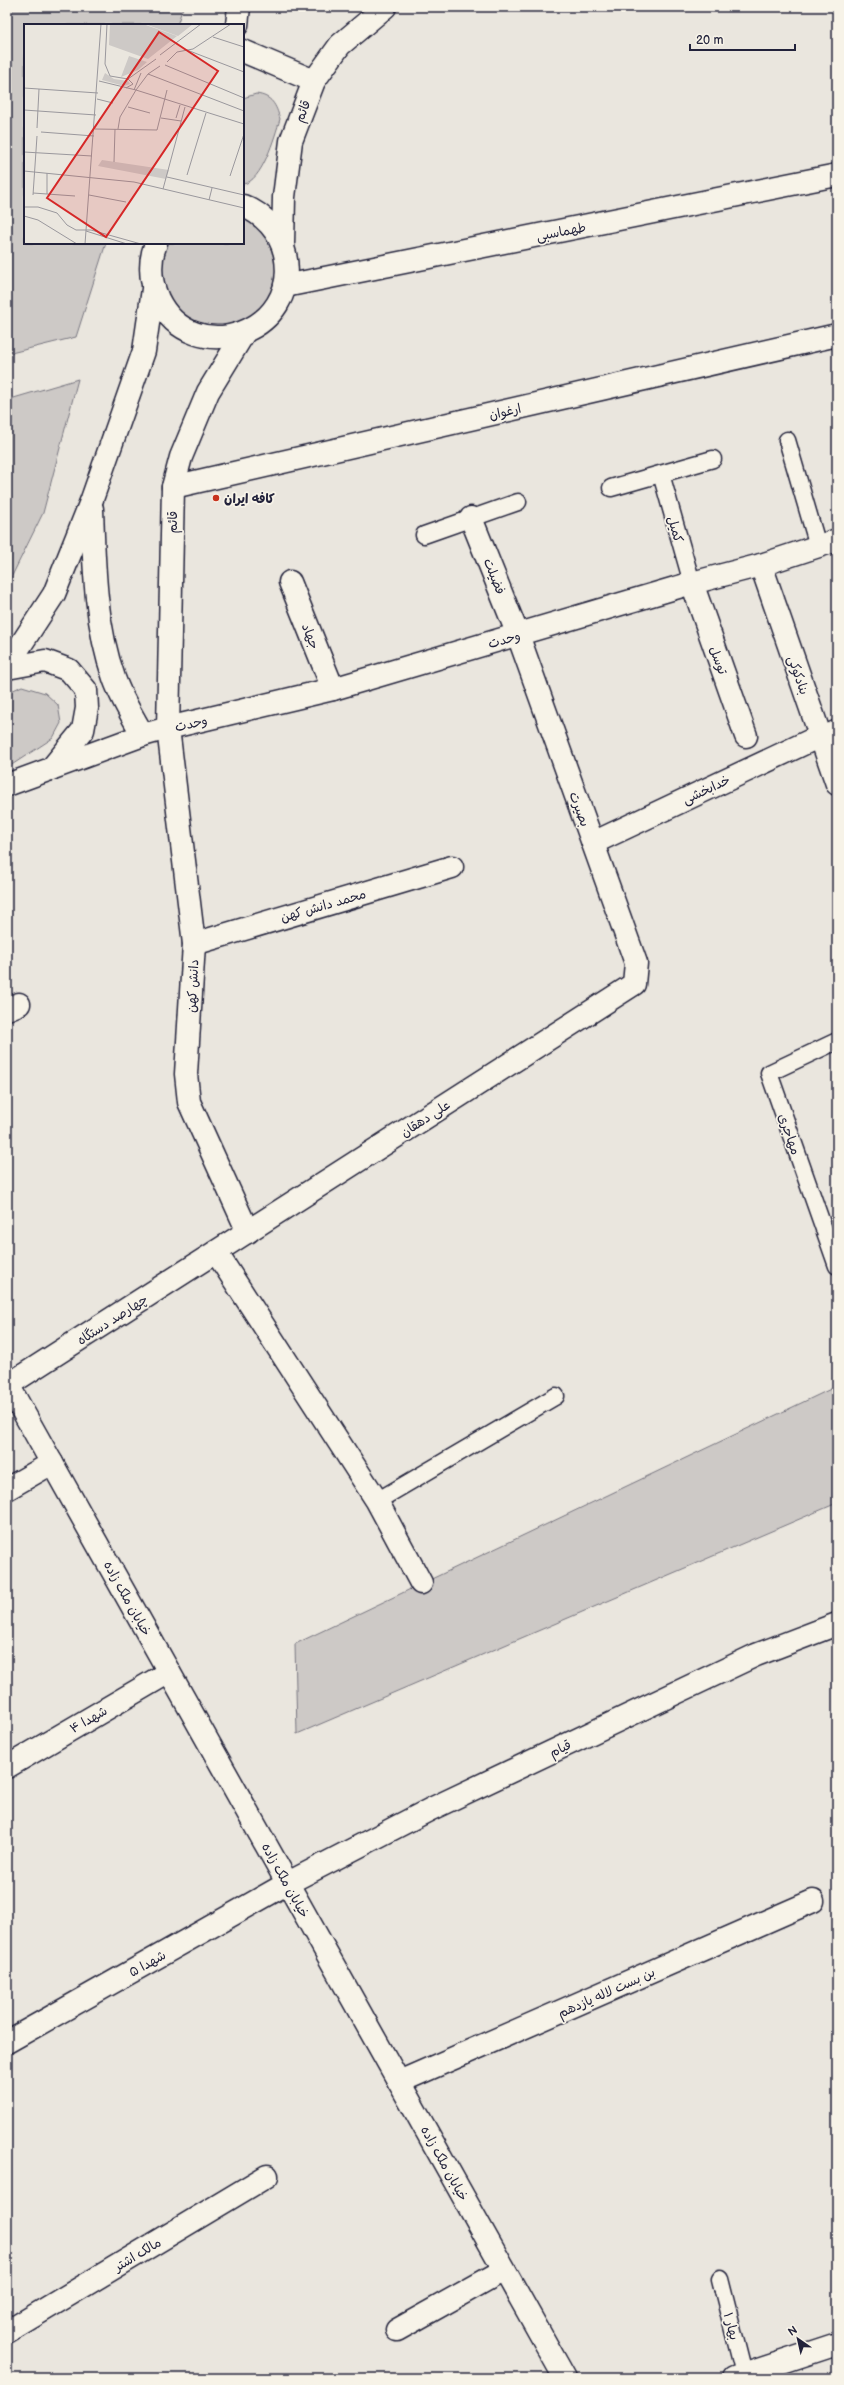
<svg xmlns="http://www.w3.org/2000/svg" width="844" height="2385" font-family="'Balsamiq Sans','Playpen Sans Arabic',sans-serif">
<rect width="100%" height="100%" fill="#eae6de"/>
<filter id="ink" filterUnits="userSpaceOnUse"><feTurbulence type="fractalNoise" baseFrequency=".025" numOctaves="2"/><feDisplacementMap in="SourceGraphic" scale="8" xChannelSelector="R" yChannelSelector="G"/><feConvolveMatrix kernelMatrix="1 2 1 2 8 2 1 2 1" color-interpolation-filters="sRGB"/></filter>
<g filter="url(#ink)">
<g fill="#cdc9c6" stroke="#787680">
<path d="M7 7H183L177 25H25V243H106L76 337 7 354Z"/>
<path d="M256 94C272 96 276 105 280 119 275 136 262 182 243 184V98Z"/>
<path d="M243 211 273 235 282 275 264 313 228 330 189 323 162 293 159 253 163 243H243Z"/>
<path d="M78 379 43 513 7 586V400Z"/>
<path d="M22 686 45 693 58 705 61 723 53 738 7 768V693Z"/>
<path d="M837 1386V1503L297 1734 295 1644Z"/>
</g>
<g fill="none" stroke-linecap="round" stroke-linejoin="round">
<defs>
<g id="lane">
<path d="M787 440 818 546"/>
<path d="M661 474 692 583"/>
<path d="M611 488 713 459"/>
<path d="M424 535 518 502"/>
<path d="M820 736 837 728"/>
<path d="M837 1266 769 1073 837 1041"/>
<path d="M377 1501 556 1396"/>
<path d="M720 2279 744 2374"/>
</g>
<g id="street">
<path d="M285 286 837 175"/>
<path d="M173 487 837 335"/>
<path d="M761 565 837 784"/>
<path d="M290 582 333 689"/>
<path d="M692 583 746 736"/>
<path d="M593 843 820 736"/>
<path d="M194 944 452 867"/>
<path d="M7 1009 19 1004"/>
<path d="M248 1232 189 1102 186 1074 194 944 168 728 333 689 692 583 761 565 837 540"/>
<path d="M216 1252 377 1501 421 1583"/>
<path d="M8 1385 634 984 636 963 518 635 471 518"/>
<path d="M7 1489 52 1463"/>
<path d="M7 1767 169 1672"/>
<path d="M7 2042 288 1883 431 1809 756 1655 837 1624"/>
<path d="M399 2082 813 1901"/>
<path d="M397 2330 504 2270"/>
<path d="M7 2332 267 2176"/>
</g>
<g id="secondary">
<path d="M237 25 239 7"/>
<path d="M243 51 314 81"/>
<path d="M156 243C149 261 150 281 158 299 193 371 302 332 285 254 280 232 264 214 243 206"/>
<path d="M283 244 284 197 291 141 314 81 340 45 385 7"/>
<path d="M92 509C94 565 95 624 114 678 121 698 132 716 143 735"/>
<path d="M7 666 54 594 92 499 144 351 153 289"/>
<path d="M7 668 45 661 69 670 86 690 87 708 83 730 51 769"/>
<path d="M7 785 143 735 168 728 173 487 181 457 208 392 244 333"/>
<path d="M7 1383 565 2378"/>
<path d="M734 2378 837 2344"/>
</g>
</defs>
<use href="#lane" stroke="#22223b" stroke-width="19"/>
<use href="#street" stroke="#22223b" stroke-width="25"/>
<use href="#secondary" stroke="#22223b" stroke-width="25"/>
<use href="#lane" stroke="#f7f3e8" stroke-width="16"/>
<use href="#street" stroke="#f7f3e8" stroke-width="22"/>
<use href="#secondary" stroke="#f7f3e8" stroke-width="22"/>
</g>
</g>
<circle fill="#c8321e" stroke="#f7f3e8" stroke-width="1.5" cx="216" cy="498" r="4"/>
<g text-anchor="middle" stroke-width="3.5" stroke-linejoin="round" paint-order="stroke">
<g font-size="13" fill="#22223b" stroke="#f7f3e8">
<text transform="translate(302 111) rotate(-69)" y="5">قائم</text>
<text transform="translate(561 231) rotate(-11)" y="5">طهماسبی</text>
<text transform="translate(505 411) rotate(-13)" y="5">ارغوان</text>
<text transform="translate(172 522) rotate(-89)" y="5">قائم</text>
<text transform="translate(676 529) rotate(74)" y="5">کمیل</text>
<text transform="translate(495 576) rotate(68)" y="5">فضیلت</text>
<text transform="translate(311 636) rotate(68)" y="5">جهاد</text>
<text transform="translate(504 639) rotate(-16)" y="5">وحدت</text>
<text transform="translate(719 660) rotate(70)" y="5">توسل</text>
<text transform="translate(799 675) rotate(71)" y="5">بنادکوکی</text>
<text transform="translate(191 723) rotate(-13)" y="5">وحدت</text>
<text transform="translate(706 789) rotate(-25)" y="5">خدابخشی</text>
<text transform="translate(580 809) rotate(70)" y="5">بصیرت</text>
<text transform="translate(323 905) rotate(-16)" y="5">محمد دانش کهن</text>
<text transform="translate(192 986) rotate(-87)" y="5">دانش کهن</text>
<text transform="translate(425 1118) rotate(-33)" y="5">علی دهقان</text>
<text transform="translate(790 1134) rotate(71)" y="5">مهاجری</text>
<text transform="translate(112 1319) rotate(-33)" y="5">چهارصد دستگاه</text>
<text transform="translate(128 1598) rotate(61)" y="5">خیابان ملک زاده</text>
<text transform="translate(88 1719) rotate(-30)" y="5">شهدا ۴</text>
<text transform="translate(560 1748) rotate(-25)" y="5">قیام</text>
<text transform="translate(286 1880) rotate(61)" y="5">خیابان ملک زاده</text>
<text transform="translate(147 1963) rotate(-29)" y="5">شهدا ۵</text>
<text transform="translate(606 1992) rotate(-24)" y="5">بن بست لاله یازدهم</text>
<text transform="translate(445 2163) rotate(61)" y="5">خیابان ملک زاده</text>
<text transform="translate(137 2254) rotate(-31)" y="5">مالک اشتر</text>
<text transform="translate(732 2326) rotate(75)" y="5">بهار ۱</text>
</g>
<g font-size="13" font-weight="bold" fill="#22223b" stroke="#f7f3e8" text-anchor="start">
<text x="224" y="503">کافه ایران</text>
</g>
</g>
<g transform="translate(24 24)">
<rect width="220" height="220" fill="#eae6de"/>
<path d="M86 0H119L153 12 124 35 85 21ZM121 0H169L154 12ZM105 32 123 38 114 46 97 53ZM81 49 90 55 104 57 106 60 100 62 78 56ZM78 136 145 146 142 155 74 142Z" fill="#cdc9c6"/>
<path fill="none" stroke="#9a989d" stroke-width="1" d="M83 0 81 40 86 52 104 55 132 35M189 13 220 23M163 26 220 48M136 31 177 0M143 38 153 28 169 25 207 0M141 41 220 74M124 50 220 87M75 57 112 66 124 50 136 42M0 64 74 69M102 64 109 60 104 55M110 66 117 49M73 75 89 79M104 83 126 89M0 86 72 91M137 94 157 97M152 94 156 81M13 104 15 65M71 105 133 106 143 66M94 105 96 93 112 66 220 100M17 108 70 112M0 128 68 132M90 138 91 105M0 147 110 158 220 184M163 151 182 89M206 152 220 110M143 153 220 171M139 165 161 83M9 169 51 172M23 170V149M9 171 13 112M65 171 102 178M185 176 188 164M0 183H14L33 189 43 201 52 206H67L117 220M0 192 14 196 53 220M62 207 103 220M61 220 77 0"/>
<path fill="#d62828" fill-opacity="0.15" stroke="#d62828" stroke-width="2" d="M135 8 194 47 82 213 23 174Z"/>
<rect width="220" height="220" fill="none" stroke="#22223b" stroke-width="2"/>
</g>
<rect width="844" height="2385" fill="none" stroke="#f7f3e8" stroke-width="24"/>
<rect x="12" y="12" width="820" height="2361" fill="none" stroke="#22223b" stroke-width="1.5" filter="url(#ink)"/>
<g transform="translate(798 2339) rotate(326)" stroke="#f7f3e8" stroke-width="3" paint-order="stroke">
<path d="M0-3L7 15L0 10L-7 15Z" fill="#22223b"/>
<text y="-6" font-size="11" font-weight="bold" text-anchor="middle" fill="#22223b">N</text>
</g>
<path d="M690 44v6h105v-6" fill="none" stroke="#22223b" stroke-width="2"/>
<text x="696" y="44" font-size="12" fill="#22223b" stroke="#f7f3e8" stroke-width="3" paint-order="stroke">20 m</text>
</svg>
